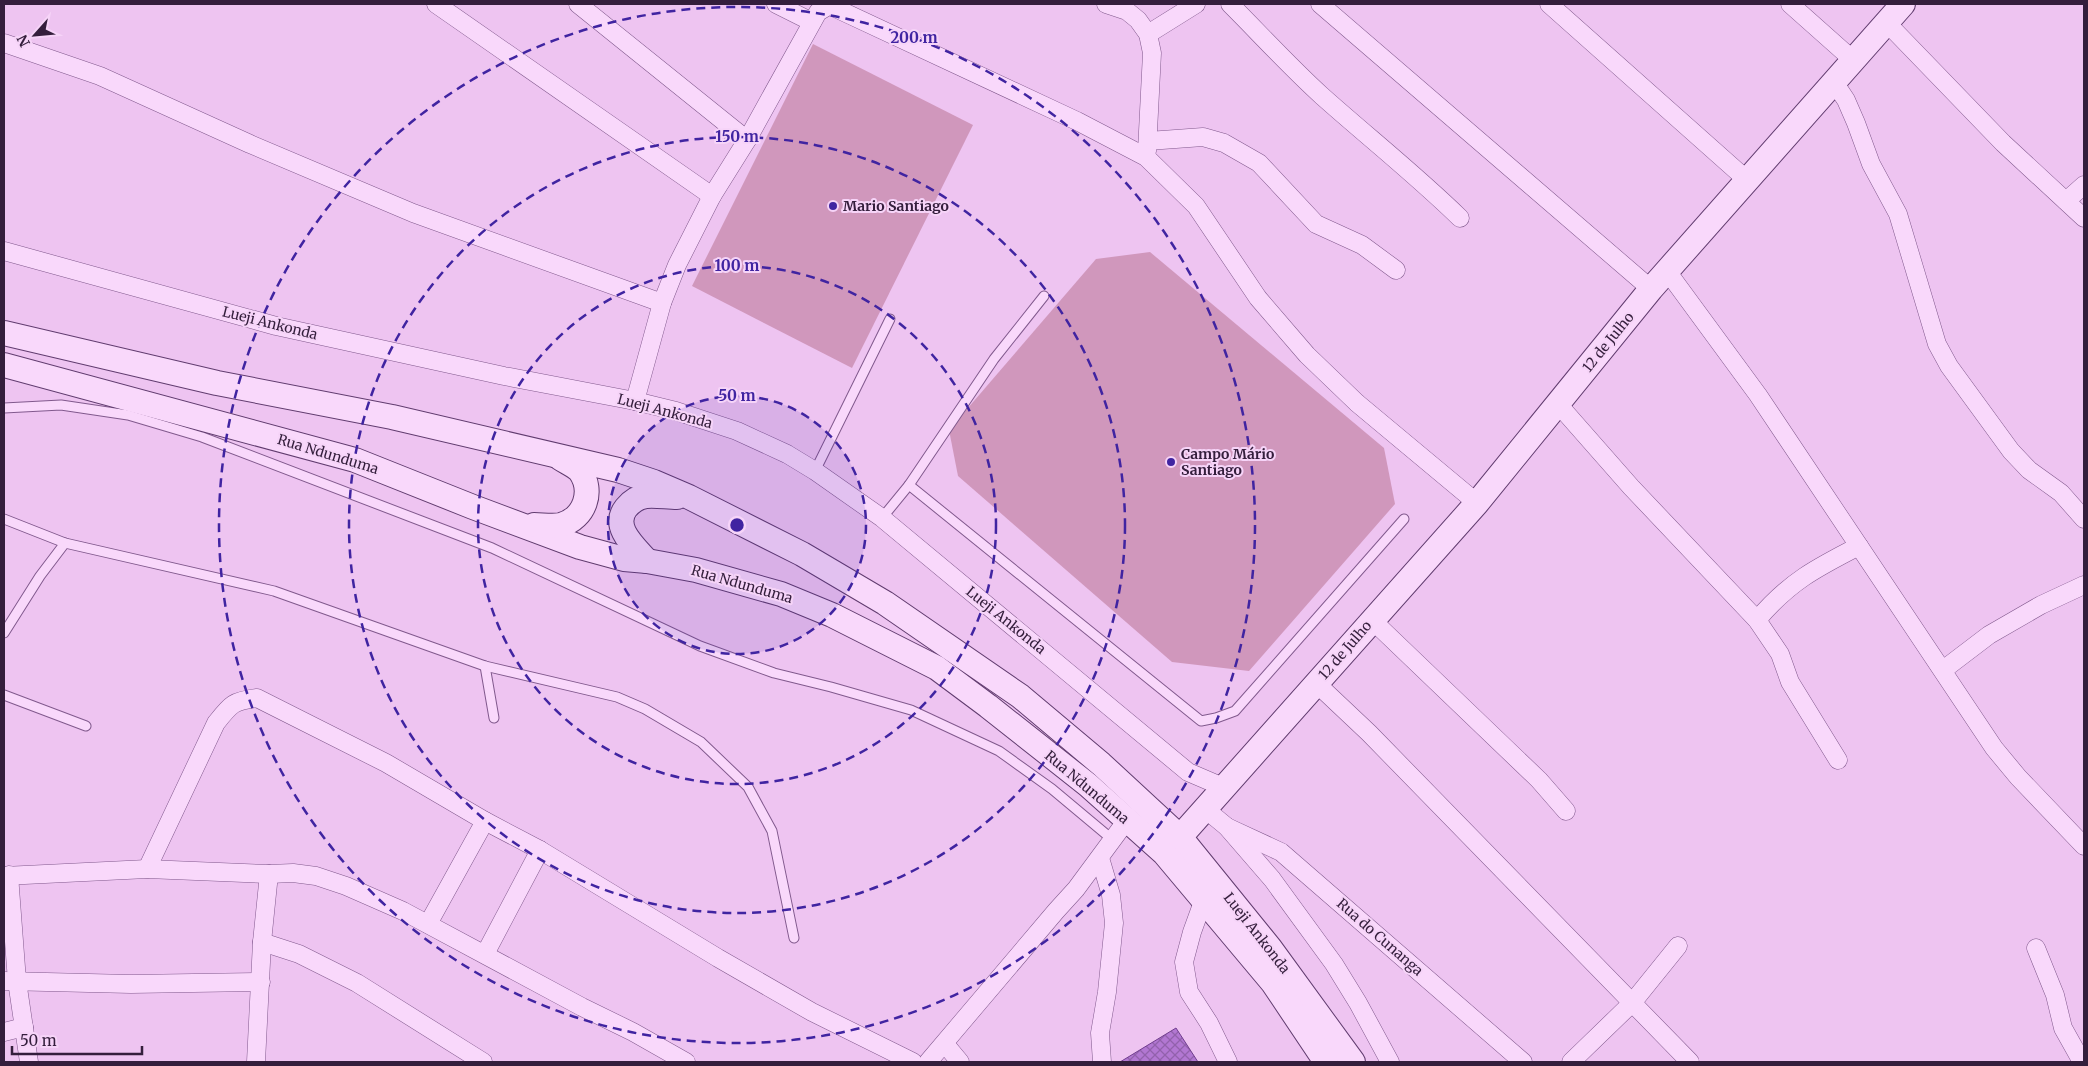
<svg xmlns="http://www.w3.org/2000/svg" width="2088" height="1066" font-family="Merriweather,serif">
<defs>
<pattern id="building-cross-hatch" width="8" height="8" patternUnits="userSpaceOnUse" patternTransform="scale(1.25)"><rect width="8" height="8" fill="#b277d2"/><path d="M0 0l8 8M0 8l8-8" fill="none" stroke="#9261ac"/></pattern>
</defs>
<rect width="100%" height="100%" fill="#eec4f1"/>
<g fill="#d097bc">
<path d="M813 44 973 125 852 368 692 286Z"/>
<path d="M1150 252 1384 448 1395 504 1249 671 1172 662 958 476 949 430 1096 259Z"/>
</g>
<path fill="url(#building-cross-hatch)" stroke="#703d8e" d="M1176 1028 1198 1062H1120Z"/>
<g fill="none" stroke-linecap="round" stroke-linejoin="round">
<defs>
<g id="lane">
<path d="M4 408 61 405 128 415 202 437 492 548 700 646 774 673 831 687 911 710 999 751 1052 789 1113 840"/>
<path d="M815 471 890 319"/>
<path d="M909 485 1201 721 1216 718 1235 711 1404 519"/>
<path d="M882 518 909 485 994 359 1044 296"/>
<path d="M4 519 65 543 274 591 485 666 617 697 645 709 701 742 748 787 772 831 794 938"/>
<path d="M4 633 40 576 65 543"/>
<path d="M485 666 494 718"/>
<path d="M4 695 86 726"/>
</g>
<g id="street">
<path d="M436 4 712 196"/>
<path d="M578 4 747 140"/>
<path d="M776 4 812 22"/>
<path d="M1106 4 1127 11 1138 20 1148 34 1152 53 1147 151"/>
<path d="M1230 4C1261 35 1290 67 1322 96 1368 137 1416 175 1460 218"/>
<path d="M1320 4 1651 289"/>
<path d="M1549 4 1747 180"/>
<path d="M1790 4 1853 60"/>
<path d="M1887 23 2003 143 2084 218"/>
<path d="M1148 34 1196 4"/>
<path d="M4 43 100 76 250 144 413 213 662 303"/>
<path d="M1834 82 1846 100 1856 123 1871 164 1898 214 1937 344 1949 366 2011 451 2029 470 2061 493 2084 519"/>
<path d="M1148 141 1203 137 1224 143 1259 163 1316 224 1362 245 1396 270"/>
<path d="M2066 201 2084 185"/>
<path d="M4 251 276 326 504 376 635 401 676 411 737 431 787 454 815 471 882 518 1188 772 1223 787"/>
<path d="M1667 271 1758 395 1994 748 2018 777 2084 846"/>
<path d="M635 401 662 303 677 265 712 196 747 140 818 12 828 6 833 7 1077 121 1146 157 1196 206 1258 298 1307 355 1357 403 1477 503"/>
<path d="M1558 404 1631 487 1757 620 1780 654 1790 682 1838 760"/>
<path d="M1372 620 1539 780 1566 811"/>
<path d="M1757 620C1789 582 1816 568 1859 546"/>
<path d="M1943 670 1989 635 2041 605 2084 585"/>
<path d="M1316 683 1369 733 1690 1062"/>
<path d="M1204 808 1227 827 1272 879 1334 964 1358 1003 1390 1062"/>
<path d="M1227 827 1281 852 1523 1062"/>
<path d="M1100 858 1111 895 1114 923 1107 992 1100 1033 1102 1062"/>
<path d="M147 869 216 723C231 704 233 701 257 698L386 763 485 821 540 850 718 958 812 1012 913 1062"/>
<path d="M9 875 17 981 29 1062"/>
<path d="M4 876 147 869 269 874 293 873 316 876 346 886 403 911 582 1007 633 1032 686 1062"/>
<path d="M1204 899 1192 932 1184 962 1189 992 1209 1023 1228 1062"/>
<path d="M428 924 485 821"/>
<path d="M262 942 299 954 357 983 483 1062"/>
<path d="M2036 948 2055 995 2063 1028 2082 1062"/>
<path d="M485 954 540 850"/>
<path d="M4 981 131 984 261 982"/>
<path d="M4 1032 24 1027"/>
<path d="M945 1044 960 1062"/>
<path d="M256 1062 262 942 269 874"/>
<path d="M928 1062 1056 911 1076 889 1127 820"/>
<path d="M1571 1062 1632 1003 1678 946"/>
</g>
<g id="secondary">
<path d="M4 333 217 383 392 417 618 470 654 482 689 497 802 554 885 603 1020 696 1101 764 1180 837 1270 948 1353 1062"/>
<path d="M4 365 355 460 473 507 580 547 624 559 647 561 696 570 781 594 832 615 937 668 988 706 1088 785 1164 853 1273 983 1326 1062"/>
<path d="M534 525C542 525 553 527 561 525 585 518 594 491 580 471 575 466 566 462 560 458"/>
<path d="M647 561C635 547 611 527 626 508 631 502 637 497 646 496 656 495 667 497 677 497"/>
<path d="M1180 837 1477 503 1651 289 1903 4"/>
</g>
</defs>
<use href="#lane" stroke="#81598d" stroke-width="11"/>
<use href="#street" stroke="#81598d" stroke-width="19"/>
<use href="#secondary" stroke="#613c6f" stroke-width="26"/>
<use href="#lane" stroke="#f9d8fb" stroke-width="9"/>
<use href="#street" stroke="#f9d8fb" stroke-width="18"/>
<use href="#secondary" stroke="#f9d8fb" stroke-width="24"/>
</g>
<circle cx="737" cy="525" r="129" fill="#4024a1" fill-opacity=".12"/>
<g fill="none" stroke="#4024a1" stroke-width="2.5" stroke-dasharray="9 6">
<circle cx="737" cy="525" r="129"/>
<circle cx="737" cy="525" r="259"/>
<circle cx="737" cy="525" r="388"/>
<circle cx="737" cy="525" r="518"/>
</g>
<g fill="#4024a1" stroke="#f6d4f8" stroke-width="2">
<circle cx="833" cy="206" r="5"/>
<circle cx="1171" cy="462" r="5"/>
</g>
<g text-anchor="middle" stroke-width="4" stroke-linejoin="round" paint-order="stroke">
<g font-size="14" font-weight="bold" fill="#341e3c" stroke="#f6d4f8" text-anchor="start">
<text x="843" y="211">Mario Santiago</text>
<text x="1181" y="459">Campo Mário<tspan x="1181" dy="16">Santiago</tspan></text>
</g>
<g font-size="14" fill="#341e3c" stroke="#f6d4f8">
<text transform="translate(270 323) rotate(14)" y="5">Lueji Ankonda</text>
<text transform="translate(1608 342) rotate(-51)" y="5">12 de Julho</text>
<text transform="translate(665 411) rotate(15)" y="5">Lueji Ankonda</text>
<text transform="translate(328 454) rotate(17)" y="5">Rua Ndunduma</text>
<text transform="translate(742 584) rotate(16)" y="5">Rua Ndunduma</text>
<text transform="translate(1006 620) rotate(39)" y="5">Lueji Ankonda</text>
<text transform="translate(1345 650) rotate(-49)" y="5">12 de Julho</text>
<text transform="translate(1087 787) rotate(40)" y="5">Rua Ndunduma</text>
<text transform="translate(1257 933) rotate(52)" y="5">Lueji Ankonda</text>
<text transform="translate(1380 937) rotate(41)" y="5">Rua do Cunanga</text>
</g>
</g>
<circle cx="737" cy="525" r="8" fill="#4024a1" stroke="#f6d4f8" stroke-width="2.5"/>
<g font-size="15" text-anchor="middle" font-weight="bold" fill="#4024a1" stroke="#f6d4f8" stroke-width="4" stroke-linejoin="round" paint-order="stroke">
<text x="914" y="43">200 m</text>
<text x="737" y="142">150 m</text>
<text x="737" y="271">100 m</text>
<text x="737" y="401">50 m</text>
</g>
<rect width="2088" height="1066" fill="none" stroke="#341e3c" stroke-width="10"/>
<g transform="translate(35 35) rotate(243)" stroke="#f6d4f8" stroke-width="4" paint-order="stroke">
<path d="M0-4L9 19L0 12L-9 19Z" fill="#341e3c"/>
<text y="-8" font-size="14" font-weight="bold" text-anchor="middle" fill="#341e3c">N</text>
</g>
<path d="M12 1046v8h130v-8" fill="none" stroke="#341e3c" stroke-width="2.5"/>
<text x="20" y="1046" font-size="15" fill="#341e3c" stroke="#f6d4f8" stroke-width="4" paint-order="stroke">50 m</text>
</svg>
